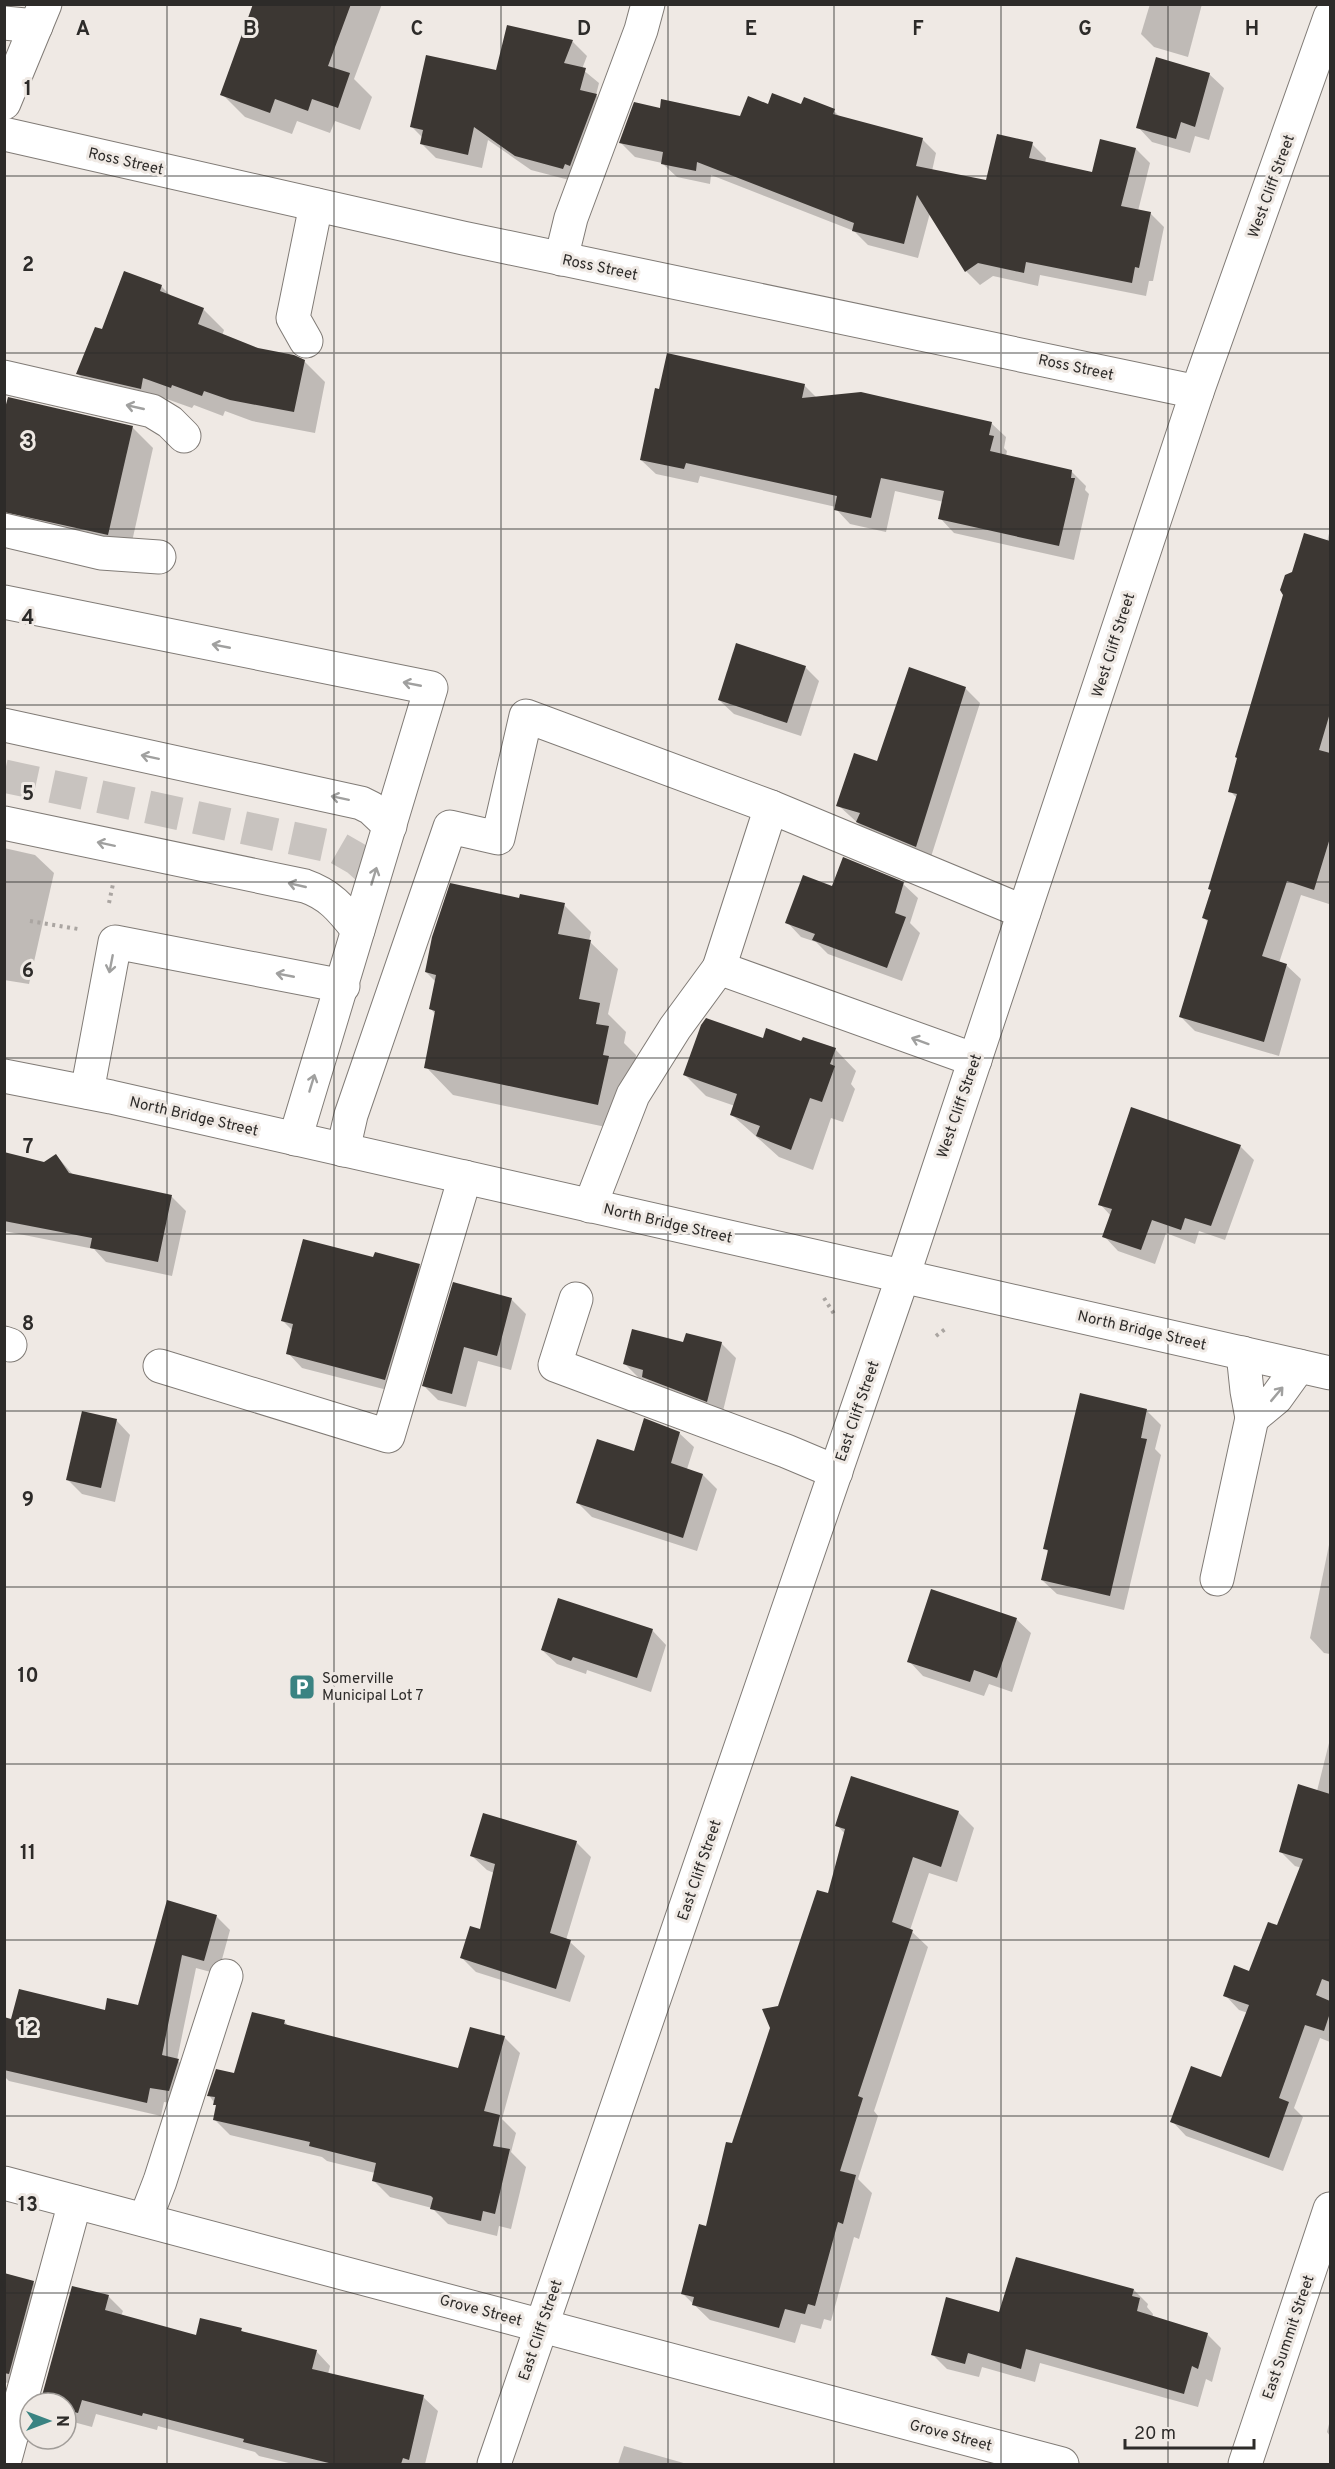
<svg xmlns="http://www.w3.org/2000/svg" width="1335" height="2469" font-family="Overpass,sans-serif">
<rect width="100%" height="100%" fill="#efe9e4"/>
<g fill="#0003">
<path d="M254 4H382L354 79 372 97 360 130 335 121 330 133 297 121 292 134 245 117 222 94Z"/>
<path d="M1150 4H1202L1188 57 1154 47 1141 34Z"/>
<path d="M508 27 573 42 587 56 582 69 599 83 596 95 611 110 577 182 531 170 488 140 482 168 436 158 422 144 423 138 411 126 497 72Z"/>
<path d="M1209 74 1224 88 1209 140 1195 136 1190 153 1152 142 1138 127Z"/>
<path d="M769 106H802L834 111 841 118 922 139 936 153 932 171 988 182 1032 144 1046 158 1045 163 1093 174 1101 141 1136 149 1150 163 1138 211 1150 213 1164 227 1153 281H1149L1146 296 1040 275 1038 286 993 276 980 285 966 271 930 213 918 258 868 245 854 231 711 175 710 184 677 177 662 163 635 157 621 143 661 109 741 118Z"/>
<path d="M161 286 172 297 203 309 224 330 222 336 257 350 304 361 325 382 315 433 252 421 225 411 223 416 194 405 192 408 164 398 162 410 99 395 78 374 103 331Z"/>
<path d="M804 385 817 398 991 423 1006 437 1004 448 1007 451 1006 456 1071 471 1086 486 1085 490 1089 494 1074 560 954 533 940 518 944 502 895 491 886 532 850 524 836 509V507L700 476 698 483 656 474 641 460Z"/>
<path d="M4 419 132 427 153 448 129 555 4 534Z"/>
<path d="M1330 529V897L1329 904 1301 895 1279 963 1286 965 1301 979 1279 1056 1195 1031 1181 1017 1208 922 1204 918 1237 798 1230 791 1293 574 1327 542Z"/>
<path d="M805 667 819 681 801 736 734 714 719 700Z"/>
<path d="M910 669 966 689 980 703 930 860 872 836 838 805 878 763Z"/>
<path d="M4 848 35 855 54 873 29 984 4 980Z"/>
<path d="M903 884 918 898 910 923 920 933 902 981 828 954 816 942 801 937 787 922 833 888Z"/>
<path d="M520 899 564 905 591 932 589 941 618 969 608 1014 626 1032 624 1043 636 1055 625 1131 453 1095 426 1067 436 1015 431 1009 436 982 426 972Z"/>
<path d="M764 1040 802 1042 835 1049 856 1071 851 1084 855 1089 843 1122 831 1118 813 1170 779 1157 732 1115 735 1106 706 1096 684 1074Z"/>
<path d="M1240 1146 1254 1160 1225 1240 1199 1231 1195 1244 1166 1233 1155 1264 1118 1251 1104 1236 1111 1216 1100 1204Z"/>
<path d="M4 1153 44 1163 56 1155 74 1176 172 1197 186 1211 172 1276 106 1262 94 1249 4 1231Z"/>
<path d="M374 1259 419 1265 433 1280 399 1393 302 1368 288 1353 293 1331 283 1321Z"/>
<path d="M511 1299 526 1314 511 1370 478 1361 466 1407 438 1400 424 1386Z"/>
<path d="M721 1343 736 1358 722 1415 658 1391 647 1380 639 1378 625 1364 684 1344Z"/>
<path d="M1146 1410 1161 1425 1155 1449 1161 1455 1124 1610 1057 1594 1042 1580 1049 1553 1045 1548Z"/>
<path d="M116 1420 130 1435 115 1502 82 1494 68 1480Z"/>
<path d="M679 1433 694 1447 687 1469 703 1475 717 1489 697 1551 592 1517 578 1503 635 1453Z"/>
<path d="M1330 1540V1654L1324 1653 1310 1638Z"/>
<path d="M1016 1619 1031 1633 1012 1692 989 1684 984 1696 923 1676 909 1661Z"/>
<path d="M652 1630 666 1645 651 1692 587 1670 586 1674 557 1664 542 1650Z"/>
<path d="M1330 1739V2042L1320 2038 1294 2108 1303 2117 1283 2171 1186 2136 1172 2121 1222 2078 1248 2013 1239 2010 1225 1995 1250 1973 1278 1927 1302 1868 1295 1866 1280 1851 1317 1791Z"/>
<path d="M958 1812 974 1828 957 1882 929 1873 910 1930 928 1947 874 2111 878 2116 858 2179 872 2193 859 2239 854 2237 831 2321 824 2319 821 2329 801 2324 795 2343 710 2320 682 2293 707 2227 779 2007 829 1895 845 1834 837 1825Z"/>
<path d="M576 1842 591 1857 566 1940 570 1942 585 1956 570 2002 476 1972 461 1957 482 1931 494 1873 487 1870 472 1856Z"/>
<path d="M168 1902 216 1916 230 1930 218 1974 196 1968 177 2060 193 2075 184 2105 164 2102 161 2116 9 2081 4 2076V2019L12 2020 139 2007Z"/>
<path d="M284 2021 290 2028 459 2070 504 2037 520 2053 502 2119 516 2133 511 2152 526 2167 511 2229 499 2226 497 2236 448 2224 432 2208 390 2197 374 2181 375 2173 327 2161 322 2157 230 2135 214 2119 217 2107 209 2095 235 2075Z"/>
<path d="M4 2273 33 2282 47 2296 22 2387 4 2382Z"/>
<path d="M1134 2290 1148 2304 1147 2307 1153 2314 1152 2318 1207 2334 1221 2348 1212 2382 1206 2379 1198 2407 1040 2363 1035 2382 982 2367 979 2377 947 2369 932 2354 1000 2314Z"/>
<path d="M108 2296 123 2311 121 2316 197 2336 241 2330 245 2334 316 2351 330 2366 328 2374 423 2397 438 2411 425 2464H293L259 2456 255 2452 158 2426 157 2430 96 2414 92 2427 66 2420V2403H42Z"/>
<path d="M1330 2420V2436L1327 2432Z"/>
<path d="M624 2446 687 2464H618Z"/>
</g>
<g fill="#3c3733">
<path d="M253 4H351L328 66 350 73 338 108 312 99 308 111 275 99 270 113 220 95Z"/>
<path d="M507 25 573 40 564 63 586 68 580 90 597 94 570 166 565 164 563 169 515 156 474 127 468 155 420 144 423 130 410 127 426 55 496 70Z"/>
<path d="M1156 57 1210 73 1195 127 1181 122 1176 139 1136 128Z"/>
<path d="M772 93 801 104 804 97 835 109 833 114 923 138 916 166 986 180 997 134 1033 142 1029 158 1092 172 1100 139 1136 148 1121 206 1151 212 1139 268 1135 267 1132 283 1026 262 1024 273 978 263 965 272 917 195 904 244 852 231 854 223 697 162 696 171 661 164 663 152 619 143 634 102 660 108 661 99 740 116 748 96 768 104Z"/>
<path d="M124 271 162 285 160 291 204 308 198 324 258 348 294 355 305 360 294 412 230 400 204 391 202 396 172 385 171 388 143 378 141 389 76 374 95 327 102 329Z"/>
<path d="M667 353 805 384 802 398 861 392 992 422 989 435 994 436 990 451 1072 470 1071 478H1075L1059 546 938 519 944 491 881 478 871 518 834 510 837 496 686 463 684 469 640 460 655 388 659 389Z"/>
<path d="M8 397 133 426 108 535 4 512V412Z"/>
<path d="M1304 533 1330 541V713L1319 750 1330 753V838L1314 890 1287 881 1262 956 1287 964 1264 1042 1179 1017 1208 920 1202 918 1211 890 1208 889 1237 794 1228 792 1237 758 1235 757 1283 595 1280 590 1285 575 1292 572Z"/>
<path d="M736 643 806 666 787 723 718 700Z"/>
<path d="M909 667 966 687 916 847 856 822 860 813 836 806 854 753 877 761Z"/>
<path d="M843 857 904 882 895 913 906 917 887 968 812 940 815 934 785 923 803 875 832 886Z"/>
<path d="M450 883 519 898 520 894 565 903 558 934 591 940 579 999 600 1003 596 1024 609 1026 603 1055 609 1056 598 1105 424 1068 435 1011 429 1009 436 975 425 972 432 937Z"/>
<path d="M706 1018 763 1038 766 1028 801 1041 803 1037 836 1048 830 1064 835 1066 822 1102 810 1098 791 1150 756 1136 760 1126 730 1115 737 1094 683 1075 701 1025Z"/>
<path d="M1131 1107 1241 1145 1211 1226 1185 1218 1181 1230 1152 1220 1141 1250 1102 1237 1112 1209 1098 1205Z"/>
<path d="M4 1152 44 1162 56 1154 69 1173 172 1195 158 1262 90 1248 92 1238 4 1221Z"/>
<path d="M303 1239 373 1257 375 1252 420 1264 385 1380 286 1354 293 1324 281 1321Z"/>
<path d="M453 1282 512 1298 497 1356 464 1347 452 1394 422 1386Z"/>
<path d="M632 1329 683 1342 686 1333 722 1342 707 1402 642 1377 643 1370 623 1364Z"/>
<path d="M1080 1393 1147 1409 1141 1438 1147 1439 1110 1596 1041 1580 1048 1550 1043 1549Z"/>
<path d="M82 1411 117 1419 101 1488 66 1480Z"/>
<path d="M644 1418 680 1432 671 1463 703 1474 683 1538 576 1503 597 1439 634 1451Z"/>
<path d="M931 1589 1017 1618 997 1678 974 1670 970 1682 907 1662Z"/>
<path d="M558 1598 653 1629 637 1678 573 1657 571 1661 541 1650Z"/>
<path d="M851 1776 959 1811 941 1867 913 1857 892 1922 913 1930 858 2096 863 2098 840 2171 856 2175 843 2224 838 2222 815 2306 808 2304 805 2314 785 2309 779 2328 692 2305 694 2297 681 2294 699 2224 706 2226 726 2142 732 2143 770 2028 762 2009 778 2006 817 1890 828 1893 845 1829 835 1826Z"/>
<path d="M1298 1784 1330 1794V1982L1322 1979 1316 1995 1330 2001V2013L1324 2031 1305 2025 1279 2098 1289 2102 1269 2158 1170 2122 1191 2066 1221 2077 1249 2005 1223 1996 1234 1965 1249 1971 1268 1922 1277 1925 1303 1859 1279 1852Z"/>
<path d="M483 1813 577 1841 550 1933 571 1940 556 1989 460 1958 470 1926 480 1929 495 1864 470 1856Z"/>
<path d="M167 1900 217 1915 204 1961 182 1955 162 2055 179 2059 169 2091 150 2088 147 2103 4 2070V2017L11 2019 19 1989 105 2010 107 1998 138 2005Z"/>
<path d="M252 2012 285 2020 284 2024 458 2068 470 2027 505 2036 484 2111 500 2115 493 2146 510 2149 495 2214 483 2211 481 2221 430 2209 433 2198 431 2196 372 2181 376 2163 309 2146 310 2142 213 2120 216 2105H213L215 2097 207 2096 216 2069 234 2073Z"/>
<path d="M1016 2257 1134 2289 1132 2296 1140 2298 1137 2311 1208 2333 1198 2369 1192 2366 1184 2394 1026 2349 1021 2369 968 2353 965 2364 931 2355 946 2297 999 2312Z"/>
<path d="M4 2273 34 2281 9 2374 4 2373Z"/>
<path d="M72 2286 109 2295 105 2310 196 2335 200 2318 242 2328 241 2331 317 2350 312 2369 424 2395 409 2460 403 2458 401 2464H333L243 2442 244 2439 143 2413 142 2416 82 2400 78 2413 66 2410V2403H40Z"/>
</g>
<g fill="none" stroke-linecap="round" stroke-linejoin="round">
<path stroke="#c8c3bf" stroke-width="33" stroke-dasharray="33 16" stroke-linecap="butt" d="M4 776 338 848 357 859 375 875"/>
<defs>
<g id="minor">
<path d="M4 23 36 26"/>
<path d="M4 103 45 4"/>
<path d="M4 134 463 238 1197 392"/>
<path d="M561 259 571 218 641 30 648 4"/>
<path d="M306 341 293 318 316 205"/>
<path d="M4 377 152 411 170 422 184 436"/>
<path d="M4 530 101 553 159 557"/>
<path d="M4 602 431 688 295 1139"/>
<path d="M4 725 361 803 371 808 390 826"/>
<path d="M4 823 305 886C331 895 342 910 358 930"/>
<path d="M719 968 771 807 1024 912"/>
<path d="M4 1076 111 1097 1330 1373"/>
<path d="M87 1092 115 942 343 986"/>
<path d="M343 1150 351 1115 450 827 498 838 526 716 771 807"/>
<path d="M590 1206 633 1095 675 1028 719 968 975 1060"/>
<path d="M576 1299 555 1365 786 1451 836 1472"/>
<path d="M4 1343 10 1345"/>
<path d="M1243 1353 1247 1391 1252 1418 1276 1398 1299 1366"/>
<path d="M160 1366 388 1436 465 1177"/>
<path d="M1217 1579 1252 1418"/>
<path d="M4 2183 1062 2464"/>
<path d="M145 2220 160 2181 226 1976"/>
<path d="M4 2463 75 2202"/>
<path d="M494 2464 903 1276 1197 392 1330 17"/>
<path d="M1245 2464 1330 2209"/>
</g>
</defs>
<use href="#minor" stroke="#807b76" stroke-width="35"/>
<g stroke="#aaa5a1" stroke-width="4" stroke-dasharray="3 4.5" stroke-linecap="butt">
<path d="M109 903 113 884"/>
<path d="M30 921 78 929"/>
<path d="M824 1298 836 1317"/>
<path d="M936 1336 948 1327"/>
</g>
<use href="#minor" stroke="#fff" stroke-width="33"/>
</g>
<defs><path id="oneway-shaft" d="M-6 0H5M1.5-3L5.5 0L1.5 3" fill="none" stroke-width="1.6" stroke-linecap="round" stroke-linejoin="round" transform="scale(1.5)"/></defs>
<g stroke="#a0a09f">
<use href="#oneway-shaft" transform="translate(135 407) rotate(-167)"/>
<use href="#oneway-shaft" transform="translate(221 646) rotate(-169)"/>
<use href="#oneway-shaft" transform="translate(412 684) rotate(-169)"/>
<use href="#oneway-shaft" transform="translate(150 757) rotate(-168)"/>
<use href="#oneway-shaft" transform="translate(340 798) rotate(-168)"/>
<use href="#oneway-shaft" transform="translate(106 844) rotate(-168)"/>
<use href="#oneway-shaft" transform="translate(374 876) rotate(-73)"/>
<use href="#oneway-shaft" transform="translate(297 885) rotate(-167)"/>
<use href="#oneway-shaft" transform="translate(111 964) rotate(101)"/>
<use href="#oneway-shaft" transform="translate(285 975) rotate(-169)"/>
<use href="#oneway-shaft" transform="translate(920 1041) rotate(-160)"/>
<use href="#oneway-shaft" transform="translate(312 1083) rotate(-73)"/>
<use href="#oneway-shaft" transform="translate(1277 1394) rotate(-50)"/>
</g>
<path fill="none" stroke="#2d2b29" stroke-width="1.5" stroke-opacity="0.55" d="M167 4V2464M334 4V2464M501 4V2464M668 4V2464M834 4V2464M1001 4V2464M1168 4V2464M4 176H1330M4 353H1330M4 529H1330M4 705H1330M4 882H1330M4 1058H1330M4 1234H1330M4 1411H1330M4 1587H1330M4 1764H1330M4 1940H1330M4 2116H1330M4 2293H1330"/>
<defs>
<symbol id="parking-square" viewBox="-11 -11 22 22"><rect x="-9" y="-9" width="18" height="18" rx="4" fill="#3a8382" stroke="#efe9e4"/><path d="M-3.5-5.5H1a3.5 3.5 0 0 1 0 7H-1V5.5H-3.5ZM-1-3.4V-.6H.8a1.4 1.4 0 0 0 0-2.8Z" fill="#fff"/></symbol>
</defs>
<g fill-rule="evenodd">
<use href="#parking-square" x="287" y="1672" width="30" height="30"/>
</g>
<g text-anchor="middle" stroke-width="6" stroke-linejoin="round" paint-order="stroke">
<g font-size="15" fill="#2d2b29" stroke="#efe9e4">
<text transform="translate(126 161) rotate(13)" y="5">Ross Street</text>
<text transform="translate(1271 186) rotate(-70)" y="5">West Cliff Street</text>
<text transform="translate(600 267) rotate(12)" y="5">Ross Street</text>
<text transform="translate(1076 367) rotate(12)" y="5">Ross Street</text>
<text transform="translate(1113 645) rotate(-72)" y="5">West Cliff Street</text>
<text transform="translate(959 1106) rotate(-71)" y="5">West Cliff Street</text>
<text transform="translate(194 1116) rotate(13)" y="5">North Bridge Street</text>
<text transform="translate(668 1223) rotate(13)" y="5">North Bridge Street</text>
<text transform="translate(1142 1330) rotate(13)" y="5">North Bridge Street</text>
<text transform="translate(857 1411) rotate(-71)" y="5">East Cliff Street</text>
<text transform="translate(699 1870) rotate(-71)" y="5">East Cliff Street</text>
<text transform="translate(481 2310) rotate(15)" y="5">Grove Street</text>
<text transform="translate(540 2330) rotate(-71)" y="5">East Cliff Street</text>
<text transform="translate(1288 2337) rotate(-71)" y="5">East Summit Street</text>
<text transform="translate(951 2435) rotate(15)" y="5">Grove Street</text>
</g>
<g font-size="15" fill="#2d2b29" stroke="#efe9e4" text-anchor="start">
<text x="322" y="1683">Somerville<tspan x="322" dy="17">Municipal Lot 7</tspan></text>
</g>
</g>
<g font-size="20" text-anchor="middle" font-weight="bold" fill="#2d2b29" stroke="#efe9e4" stroke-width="6" stroke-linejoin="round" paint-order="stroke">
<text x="83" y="35">A</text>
<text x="250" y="35">B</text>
<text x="417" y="35">C</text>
<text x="584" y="35">D</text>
<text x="751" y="35">E</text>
<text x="918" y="35">F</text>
<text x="1085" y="35">G</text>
<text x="1252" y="35">H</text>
<text x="28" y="95">1</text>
<text x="28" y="271">2</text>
<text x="28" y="448">3</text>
<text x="28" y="624">4</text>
<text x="28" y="800">5</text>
<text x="28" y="977">6</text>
<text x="28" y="1153">7</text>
<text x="28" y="1330">8</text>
<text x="28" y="1506">9</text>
<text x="28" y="1682">10</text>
<text x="28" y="1859">11</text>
<text x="28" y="2035">12</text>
<text x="28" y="2211">13</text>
</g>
<rect width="1335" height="2469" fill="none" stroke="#2d2b29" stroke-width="12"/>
<g transform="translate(48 2421) rotate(90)"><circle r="28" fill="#efe9e4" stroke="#a19d99" stroke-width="1.5"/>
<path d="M0-4.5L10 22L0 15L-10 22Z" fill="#3a8382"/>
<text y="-9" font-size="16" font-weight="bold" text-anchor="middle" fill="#2d2b29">N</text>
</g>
<path d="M1125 2439v9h129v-9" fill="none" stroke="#2d2b29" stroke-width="3"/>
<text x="1134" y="2439" font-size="18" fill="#2d2b29" stroke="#efe9e4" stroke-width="4.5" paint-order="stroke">20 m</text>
</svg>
